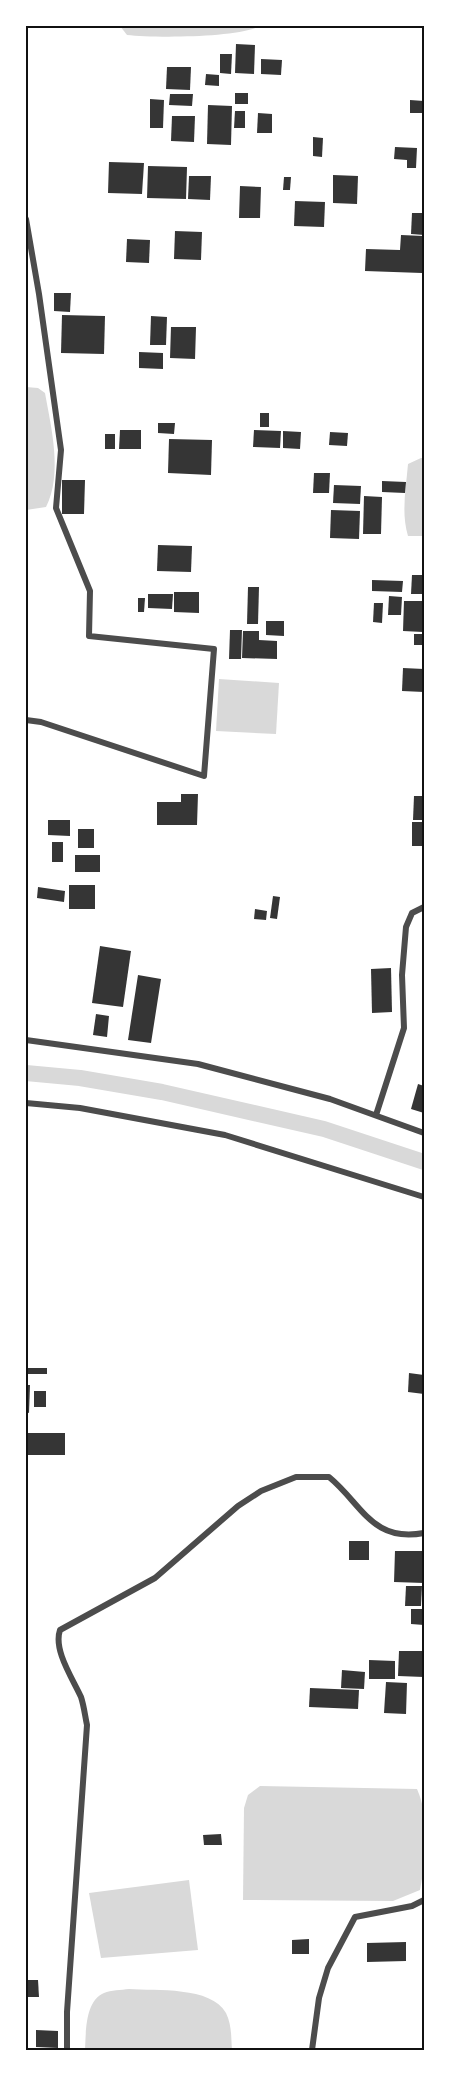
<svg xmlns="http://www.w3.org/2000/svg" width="450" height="2076" font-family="'Public Sans',sans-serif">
<rect width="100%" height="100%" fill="#fff"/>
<g fill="#d9d9d9">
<path d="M120 26H260C238 38 154 38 127 35Z"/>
<path d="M26 387 38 388 45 393C51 427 63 474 46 507L26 510Z"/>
<path d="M421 458H424V536H408C401 513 406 488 408 464Z"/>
<path d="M219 679 279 683 276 734 216 731Z"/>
<path d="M260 1786 417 1789C430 1818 426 1859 420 1890L393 1901 243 1900 244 1808 248 1795Z"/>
<path d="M189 1880 198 1950 101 1958 89 1893Z"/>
<path d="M129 1989C156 1991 211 1986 226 2013 232 2025 231 2038 232 2050H85C86 2032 85 2001 104 1993 111 1990 121 1990 129 1989Z"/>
</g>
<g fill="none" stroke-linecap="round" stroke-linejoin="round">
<path stroke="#d9d9d9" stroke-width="16" d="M26 1073 80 1078 162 1092 324 1129 424 1162"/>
</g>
<g fill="#353535">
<path d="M236 44 255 45 254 74 235 73Z"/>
<path d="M220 54H232L231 74 220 73Z"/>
<path d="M261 59 282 60 281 75 261 74Z"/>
<path d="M167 67H191L190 90 166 89Z"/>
<path d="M206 74 219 75V86L205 85Z"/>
<rect x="235" y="93" width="13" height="11"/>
<path d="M170 94H193L192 106 169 105Z"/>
<path d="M150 99 164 100 163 128H150Z"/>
<path d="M410 100 424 101V113H410Z"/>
<path d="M208 105 232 106 231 145 207 144Z"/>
<path d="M235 111H245V128H234Z"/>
<path d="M258 113 272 114V133H257Z"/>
<path d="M172 116H195L194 142 171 141Z"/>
<path d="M313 137 323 138 322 157 313 156Z"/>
<path d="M395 147 417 148 416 168H407V160L394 159Z"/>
<path d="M109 162 144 163 142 194 108 193Z"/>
<path d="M148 166 187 167 186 199 147 198Z"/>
<path d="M333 175 358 176 357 204 333 203Z"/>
<path d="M189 176H211L210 200 188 199Z"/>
<path d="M284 177H291L290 190H283Z"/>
<path d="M240 186 261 187 260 218H239Z"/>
<path d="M295 201 325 202 324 227 294 226Z"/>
<path d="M412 213H424V235L411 234Z"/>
<path d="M175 231 202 232 201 260 174 259Z"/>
<path d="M401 235 424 236 422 273 365 271 366 249 400 250Z"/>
<path d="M127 239 150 240 149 263 126 262Z"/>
<path d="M54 293H71L70 312 54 311Z"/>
<path d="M62 315 105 316 104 354 61 353Z"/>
<path d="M151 316 167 317 166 345H150Z"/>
<path d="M171 327H196L195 359 170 358Z"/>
<path d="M139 352 163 353V369L139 368Z"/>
<rect x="260" y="413" width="9" height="14"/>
<path d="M158 423H175L174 434 158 433Z"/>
<path d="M120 430H141V449H119Z"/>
<path d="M254 430 281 431 280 448 253 447Z"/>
<path d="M283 431 301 432 300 449 283 448Z"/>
<path d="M330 432 348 433 347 446 329 445Z"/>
<rect x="105" y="434" width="10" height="15"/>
<path d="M169 439 212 440 211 475 168 473Z"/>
<path d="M314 473H330L329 493H313Z"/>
<path d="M62 480H85L84 514H62Z"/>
<path d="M382 481 406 482 405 493 382 492Z"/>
<path d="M334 485 361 486 360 504 333 503Z"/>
<path d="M364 496 382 497 381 534H363Z"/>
<path d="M331 510 360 511 359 539 330 538Z"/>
<path d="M158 545 192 546 191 572 157 571Z"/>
<path d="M412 575H424V594H411Z"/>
<path d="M372 580 403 581 402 592 372 591Z"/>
<path d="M248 587H259L258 624H247Z"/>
<path d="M174 592H199V613L174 612Z"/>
<path d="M148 594H173L172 609 148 608Z"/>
<path d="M389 596 402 597 401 615H388Z"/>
<path d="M138 598H145L144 612H138Z"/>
<path d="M404 601H424L423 632 403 631Z"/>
<path d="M374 603H383L382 623 373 622Z"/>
<path d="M266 621H284V636L266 635Z"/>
<path d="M230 630H242L241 659H229Z"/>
<path d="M243 631H259V640L277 641V659L242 658Z"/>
<rect x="414" y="634" width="10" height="11"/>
<path d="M403 668 424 669V692L402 691Z"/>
<path d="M181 794H198L197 825H157V802H181Z"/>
<path d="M414 796H424V820H413Z"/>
<path d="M48 820H70V836L48 835Z"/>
<rect x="412" y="822" width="12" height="24"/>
<rect x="78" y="829" width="16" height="19"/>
<rect x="52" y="842" width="11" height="20"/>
<rect x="75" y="855" width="25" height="17"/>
<rect x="69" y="885" width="26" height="24"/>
<path d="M38 887 65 891 64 902 37 898Z"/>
<path d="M273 896 280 897 277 919 270 918Z"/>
<path d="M255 909 267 911 266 920 254 919Z"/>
<path d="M100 946 131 951 123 1007 92 1003Z"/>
<path d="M391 968 392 1012 372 1013 371 969Z"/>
<path d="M138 975 161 979 151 1043 128 1040Z"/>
<path d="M96 1014 109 1016 107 1037 93 1035Z"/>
<path d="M418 1084 424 1086V1113L411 1109Z"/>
<rect x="26" y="1368" width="21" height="6"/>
<path d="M409 1373 424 1375V1394L408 1392Z"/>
<path d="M26 1385H30L29 1413 26 1412Z"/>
<rect x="34" y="1391" width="12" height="16"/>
<rect x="26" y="1433" width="39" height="22"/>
<rect x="349" y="1541" width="20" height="19"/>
<path d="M395 1551H424V1583L394 1582Z"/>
<path d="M406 1586H422L421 1606H405Z"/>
<path d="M411 1609H424V1625L411 1624Z"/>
<path d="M399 1651H424V1677L398 1676Z"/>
<path d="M369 1660 395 1661V1679H369Z"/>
<path d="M342 1670 365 1672 364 1689 341 1688Z"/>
<path d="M386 1682 407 1683 406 1714 384 1713Z"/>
<path d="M310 1688 359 1690 358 1709 309 1707Z"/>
<path d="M221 1834 222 1845H204L203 1835Z"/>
<path d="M309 1939V1954H292V1940Z"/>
<path d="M406 1942V1961L367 1962V1943Z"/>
<path d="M26 1980H38L39 1997H26Z"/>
<path d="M36 2030 58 2031V2048L36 2047Z"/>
</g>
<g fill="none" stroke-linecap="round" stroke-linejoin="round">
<g stroke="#4c4c4c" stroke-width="6">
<path d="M26 219 39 294 61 450 56 508 90 591 89 636 214 649 204 776 41 722 26 720"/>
<path d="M26 1040 198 1064 330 1099 424 1133"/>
<path d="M26 1103 80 1108 225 1135 424 1197"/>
<path d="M376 1115 404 1028 402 975 406 927 412 913 424 907"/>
<path d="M67 2050V2012L87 1725C85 1716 84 1706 81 1697 73 1679 53 1650 60 1630L155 1578 238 1506 261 1491 296 1477H329C362 1504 372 1543 424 1533"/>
<path d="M312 2050 319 1998 328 1968 355 1917 412 1906 424 1900"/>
</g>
</g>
<rect width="450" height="2076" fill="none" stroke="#ffffff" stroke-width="54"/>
<rect x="27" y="27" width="396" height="2022" fill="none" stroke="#111" stroke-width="2"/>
</svg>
